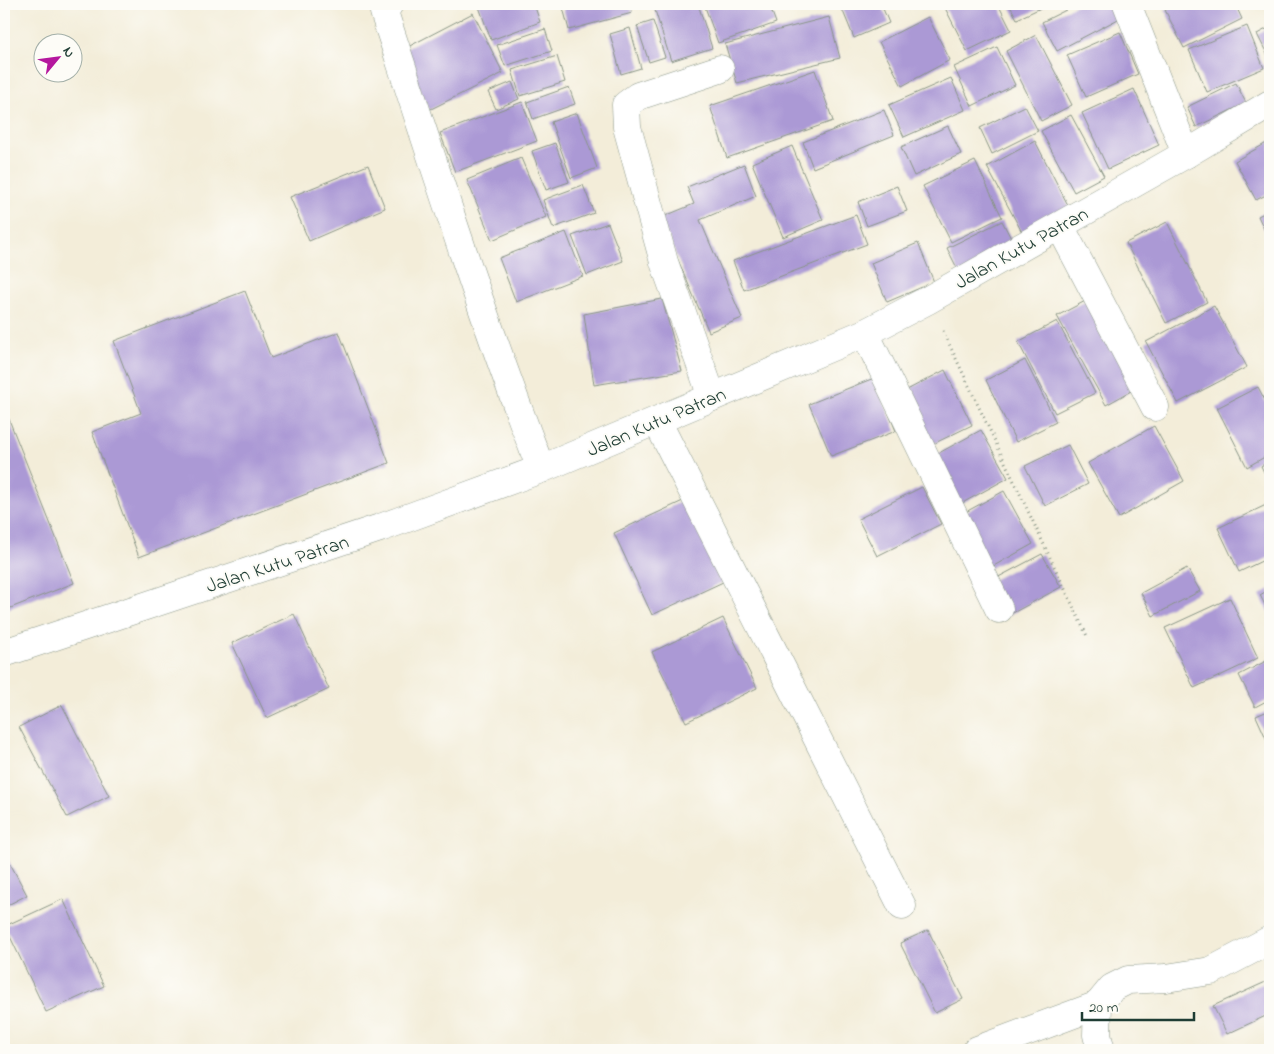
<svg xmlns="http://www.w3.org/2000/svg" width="1274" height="1054" font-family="'Indie Flower',sans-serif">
<rect width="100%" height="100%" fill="#fdfcf7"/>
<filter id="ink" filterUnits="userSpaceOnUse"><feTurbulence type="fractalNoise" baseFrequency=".02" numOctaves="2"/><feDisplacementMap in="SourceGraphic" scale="10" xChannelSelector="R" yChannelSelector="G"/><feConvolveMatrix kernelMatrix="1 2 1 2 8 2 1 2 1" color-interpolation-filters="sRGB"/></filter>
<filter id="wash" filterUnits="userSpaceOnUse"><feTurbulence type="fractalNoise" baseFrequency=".0096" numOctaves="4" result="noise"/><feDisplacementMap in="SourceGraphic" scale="20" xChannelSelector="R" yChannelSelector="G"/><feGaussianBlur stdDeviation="1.12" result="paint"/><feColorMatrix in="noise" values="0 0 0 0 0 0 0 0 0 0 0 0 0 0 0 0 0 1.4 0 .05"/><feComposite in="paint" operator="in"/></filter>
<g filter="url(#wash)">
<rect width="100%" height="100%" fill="#f3edd9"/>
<g id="blocks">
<g fill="#ab99d5">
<path d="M478 4H534L540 22 491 40Z"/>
<path d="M562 4H630L632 13 569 30Z"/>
<path d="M653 4H698L712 48 671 61Z"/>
<path d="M704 4H769L776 23 718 43Z"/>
<path d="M840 4H881L889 23 854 38Z"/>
<path d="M943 4H998L1011 30 967 51Z"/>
<path d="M1009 4H1046L1047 5 1017 19Z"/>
<path d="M1078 4H1118L1124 16 1057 51 1042 22Z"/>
<path d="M1178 4H1235L1242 19 1184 48 1165 10Z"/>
<path d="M473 13 503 73 429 110 400 51Z"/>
<path d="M829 17 840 58 737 83 725 44Z"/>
<path d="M928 17 950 60 902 86 879 42Z"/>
<path d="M653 21 665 57 649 62 637 26Z"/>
<path d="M1247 26 1264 68 1207 92 1189 50Z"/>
<path d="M1270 27V60L1257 34Z"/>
<path d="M630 28 641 68 621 74 610 34Z"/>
<path d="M545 29 552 51 505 66 497 45Z"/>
<path d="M1120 32 1138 74 1086 97 1067 55Z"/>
<path d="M1036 35 1072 105 1041 121 1006 51Z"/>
<path d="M997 47 1015 85 972 106 954 67Z"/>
<path d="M557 56 565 82 520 96 512 70Z"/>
<path d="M815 70 833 121 727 158 710 106Z"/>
<path d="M951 78 965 110 904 137 889 105Z"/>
<path d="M512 82 519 99 496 109 488 92Z"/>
<path d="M1236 83 1246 103 1196 127 1187 107Z"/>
<path d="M569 87 575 104 533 119 527 102Z"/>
<path d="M1134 89 1159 145 1108 169 1082 113Z"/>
<path d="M522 102 537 141 455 172 440 133Z"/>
<path d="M1025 106 1038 131 992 154 980 128Z"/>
<path d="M884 110 894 135 813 168 803 142Z"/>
<path d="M577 113 597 168 571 178 551 122Z"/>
<path d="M1071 115 1104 176 1074 192 1041 131Z"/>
<path d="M948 126 961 154 914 176 901 147Z"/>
<path d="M1035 141 1070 209 1023 234 987 167Z"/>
<path d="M1270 141V193L1256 200 1235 161Z"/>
<path d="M555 143 569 182 546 190 532 151Z"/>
<path d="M792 146 823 220 783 237 752 163Z"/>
<path d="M521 158 546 217 492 240 467 180Z"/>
<path d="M975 161 1002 217 951 242 923 186Z"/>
<path d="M744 164 756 196 700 220 742 318 709 332 660 218 694 204 687 187Z"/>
<path d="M368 165 385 208 309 241 290 197Z"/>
<path d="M583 185 594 213 553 228 543 200Z"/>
<path d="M897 186 907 211 867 226 858 202Z"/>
<path d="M1270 210V242L1258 216Z"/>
<path d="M856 215 867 244 744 290 733 261Z"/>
<path d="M1002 221 1015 246 960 274 947 248Z"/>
<path d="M1167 222 1207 302 1166 323 1126 243Z"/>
<path d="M608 223 623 261 587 275 572 236Z"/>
<path d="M566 232 583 276 516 302 499 258Z"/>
<path d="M918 243 934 282 887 302 871 263Z"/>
<path d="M245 291 271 358 339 332 389 463 139 557 92 432 141 413 114 341Z"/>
<path d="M1091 298 1140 386 1106 405 1057 316Z"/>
<path d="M662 299 682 371 594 385 584 314Z"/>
<path d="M1214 306 1247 367 1178 403 1146 342Z"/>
<path d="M1057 321 1095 393 1055 413 1018 342Z"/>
<path d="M1025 360 1056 422 1016 442 986 380Z"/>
<path d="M945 370 972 425 933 444 907 390Z"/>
<path d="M874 378 896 431 831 456 809 404Z"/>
<path d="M1258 387 1270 410V454L1247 467 1217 408Z"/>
<path d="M6 412 74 583 8 609 4 598V413Z"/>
<path d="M1154 426 1184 481 1119 518 1088 463Z"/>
<path d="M981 430 1008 478 955 507 928 459Z"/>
<path d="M1068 445 1088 484 1045 506 1025 466Z"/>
<path d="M1270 461V484L1261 466Z"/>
<path d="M922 487 941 524 877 556 858 519Z"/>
<path d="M1004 491 1033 544 990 568 962 514Z"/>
<path d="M685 500 723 582 652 615 614 533Z"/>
<path d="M1266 505 1270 515V557L1239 572 1218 528Z"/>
<path d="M1042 554 1061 587 1009 615 991 581Z"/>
<path d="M1187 568 1200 591 1153 616 1141 593Z"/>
<path d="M1270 589V615L1260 595Z"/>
<path d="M1230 598 1258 658 1194 688 1165 628Z"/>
<path d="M294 614 329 689 267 718 232 643Z"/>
<path d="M723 618 757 688 686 722 652 652Z"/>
<path d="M1270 659V699L1255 707 1239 675Z"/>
<path d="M62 705 109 796 67 817 19 727Z"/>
<path d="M1270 710V747L1256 716Z"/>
<path d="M4 852 27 895 4 907Z"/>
<path d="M63 899 104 986 46 1012 5 926Z"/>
<path d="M928 930 963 999 935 1013 900 943Z"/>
<path d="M1270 980V1014L1227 1034 1213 1006Z"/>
</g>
</g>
</g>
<g filter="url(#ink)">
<use href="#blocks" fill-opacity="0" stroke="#899586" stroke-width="1"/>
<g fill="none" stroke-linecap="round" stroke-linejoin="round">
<defs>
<g id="minor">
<path d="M389 4 384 12C434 165 483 319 541 469"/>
<path d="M1127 4 1186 154"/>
<path d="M1060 226 1155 407"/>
<path d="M865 333 999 609"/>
<path d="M712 397 664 262 627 127 626 105 638 96 720 69"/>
<path d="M657 421 902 906"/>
<path d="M4 653 380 528 541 469 865 333 928 300 1186 154 1270 104"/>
<path d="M977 1050 1098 1005"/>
<path d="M1101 1050 1097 1035 1098 1005 1112 988 1128 980 1166 978 1211 971 1270 940"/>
</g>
</defs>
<use href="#minor" stroke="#899586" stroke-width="29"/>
<path stroke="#899586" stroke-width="3" stroke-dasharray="1 4" stroke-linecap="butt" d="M943 331 1088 638"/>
<use href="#minor" stroke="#fff" stroke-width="28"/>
</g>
</g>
<g text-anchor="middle" stroke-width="4" stroke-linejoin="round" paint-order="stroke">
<g font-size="20" fill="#1f3d34" stroke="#fdfcf7">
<text transform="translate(1021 247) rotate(-29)" y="7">Jalan Kutu Patran</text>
<text transform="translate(656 421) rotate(-23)" y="7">Jalan Kutu Patran</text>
<text transform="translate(277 563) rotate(-18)" y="7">Jalan Kutu Patran</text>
</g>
</g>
<rect width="1274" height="1054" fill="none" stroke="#fdfcf7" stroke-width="20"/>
<g transform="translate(58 58) rotate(61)"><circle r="24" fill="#fdfcf7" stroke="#a4b0a9"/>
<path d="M0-4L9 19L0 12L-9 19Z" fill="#b5179e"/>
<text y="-8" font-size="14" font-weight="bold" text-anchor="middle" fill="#1f3d34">N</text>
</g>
<path d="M1082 1012v8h112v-8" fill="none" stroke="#1f3d34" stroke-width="2.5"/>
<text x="1089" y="1012" font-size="15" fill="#1f3d34" stroke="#fdfcf7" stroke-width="4" paint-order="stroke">20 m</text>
</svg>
